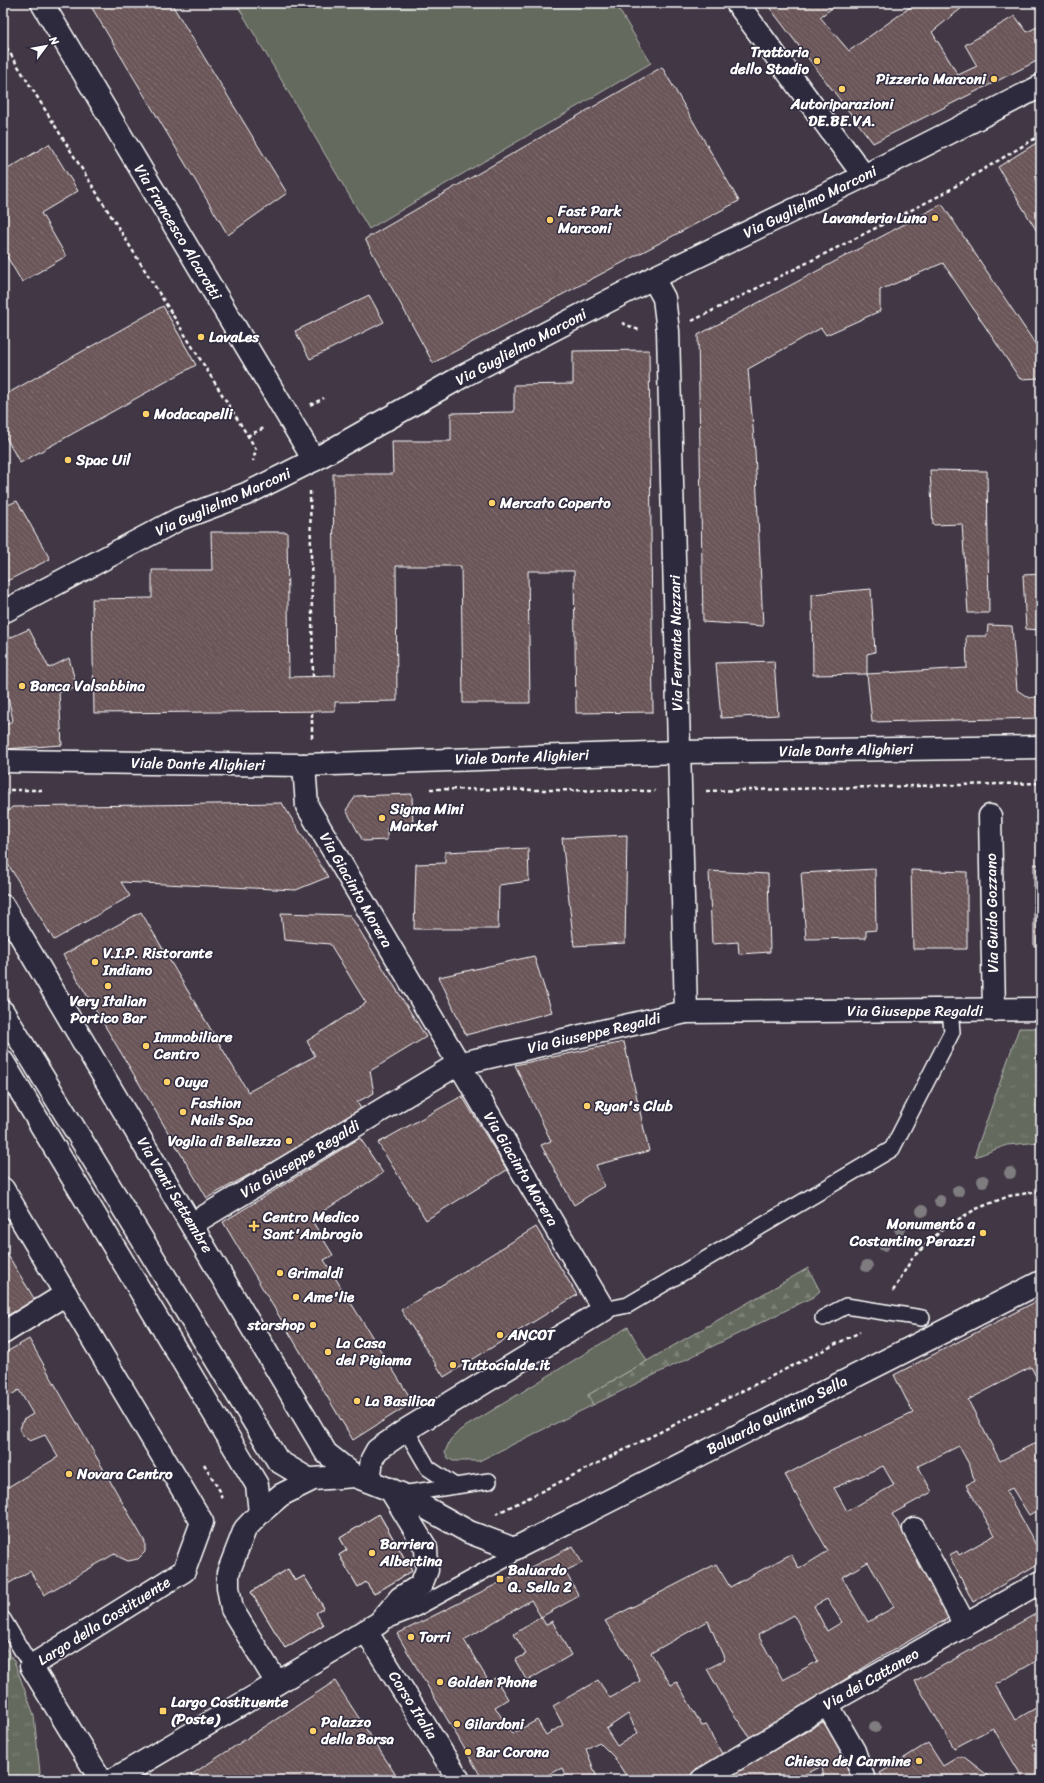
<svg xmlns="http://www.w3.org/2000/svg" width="1044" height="1783" font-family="Sriracha,sans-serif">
<defs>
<pattern id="forest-firs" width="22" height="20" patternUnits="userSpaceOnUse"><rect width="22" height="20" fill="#656b5e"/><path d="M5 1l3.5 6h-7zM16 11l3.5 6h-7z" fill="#7c8176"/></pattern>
<pattern id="park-tufts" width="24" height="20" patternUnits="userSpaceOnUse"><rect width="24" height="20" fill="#656b5e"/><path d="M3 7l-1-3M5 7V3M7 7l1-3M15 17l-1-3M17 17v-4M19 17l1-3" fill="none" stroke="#7c8176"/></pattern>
<pattern id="building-back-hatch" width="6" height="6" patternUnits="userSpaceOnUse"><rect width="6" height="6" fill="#6a5559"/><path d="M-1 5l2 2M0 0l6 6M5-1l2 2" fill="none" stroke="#806e72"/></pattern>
</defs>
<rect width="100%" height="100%" fill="#413745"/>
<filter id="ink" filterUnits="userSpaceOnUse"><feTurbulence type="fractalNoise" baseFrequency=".025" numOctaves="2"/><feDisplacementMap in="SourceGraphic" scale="8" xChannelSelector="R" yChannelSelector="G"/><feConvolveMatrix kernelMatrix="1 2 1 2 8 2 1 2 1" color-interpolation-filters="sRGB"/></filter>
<g filter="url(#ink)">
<g fill="#656b5e" stroke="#b2b5ae">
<path d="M236 3H615L651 63 369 229Z"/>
<path d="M628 1327 647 1361 588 1395 593 1405 479 1461H453L448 1458 445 1452 450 1440 460 1430Z"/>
</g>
<path fill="url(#forest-firs)" stroke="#b2b5ae" d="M808 1268 820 1291 813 1297 593 1405 588 1395Z"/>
<g fill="url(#park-tufts)" stroke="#b2b5ae">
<path d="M1019 1028H1041V1142L1007 1145 975 1157 976 1151Z"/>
<path d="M3 1644 14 1661 34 1715 40 1773 36 1780H3Z"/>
</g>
<g fill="url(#building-back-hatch)" stroke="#fff" fill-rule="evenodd">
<path d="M89 3H171L287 193 228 235Z"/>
<path d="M766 3H832L835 6 820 17 849 51 916 3H968L932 32 958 75 977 66 965 45 1015 16 1027 32 1041 25V59L873 143Z"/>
<path d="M662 67 739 201 433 363 365 239Z"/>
<path d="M1041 140V238L998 167Z"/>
<path d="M49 144 78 191 41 213 66 256 22 282 3 250V172Z"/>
<path d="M942 204 1038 348 1041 346V378L1020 379 943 263 880 290V311L826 335 821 328 748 369 755 451 763 626 703 622 698 335Z"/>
<path d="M369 295 384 322 310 359 295 331Z"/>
<path d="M163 306 196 365 20 463 3 432V396Z"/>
<path d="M649 350 653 712 576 713 574 571H528L530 703H463L461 566H396L397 701 335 702V711L94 713 92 599 152 598V570H212L211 532H287L289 677 335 676 333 474H393L392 441H451V413L514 412V385L573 384V351Z"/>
<path d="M930 470 987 471 989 613H968L962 524 933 525Z"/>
<path d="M17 501 50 559 3 583V507Z"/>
<path d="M1041 574V630L1026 629 1023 575Z"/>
<path d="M871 589 875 652 867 654V674L813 675 812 594Z"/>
<path d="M988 625 1012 626 1017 690 1029 698 1041 696V718L872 722 867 674 967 668 966 636H987Z"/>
<path d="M29 629 49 668 69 658 77 688 59 692 62 745 5 749 3 740 4 727 13 720 5 684H3V641Z"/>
<path d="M774 661 778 715 721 718 716 663Z"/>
<path d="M412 794 413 827 387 828V840L363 841 346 810 356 796Z"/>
<path d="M282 803 328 877 296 890 121 882 130 896 54 940 3 856V817L12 807Z"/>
<path d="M627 835 625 943 574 946 562 838Z"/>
<path d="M528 848 529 881 499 885 498 929H414L416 864 445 863V852Z"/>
<path d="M1034 864 1041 865V946H1034Z"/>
<path d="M875 869 876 930 866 931V938L806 939 801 873Z"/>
<path d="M911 870 967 872V949H913Z"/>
<path d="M709 871 768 874 770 952 739 954 738 942 712 944Z"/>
<path d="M141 912 248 1092 315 1056 307 1041 366 1003 330 944 284 940 281 913 350 915 426 1037 370 1071 374 1093 357 1102 363 1112 207 1198 63 955Z"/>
<path d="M534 956 552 1012 466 1035 439 977Z"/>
<path d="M624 1042 649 1151 596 1165 604 1186 574 1205 541 1145 551 1141 515 1065Z"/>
<path d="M462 1096 507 1170 426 1220 378 1143Z"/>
<path d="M360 1138 383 1173 311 1219 333 1255 324 1260 413 1402 353 1440 223 1222Z"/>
<path d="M536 1227 577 1295 444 1377 401 1310Z"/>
<path d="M3 1247 35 1300 3 1318Z"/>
<path d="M1041 1299V1386L1031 1367 968 1400 1000 1461 1041 1440V1508L1029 1515 1012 1488 1006 1491 1041 1554V1562L973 1602 949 1555 957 1551 959 1555 995 1535 966 1485 974 1481 971 1468 959 1446 918 1466 932 1492 892 1514 918 1555 952 1616 871 1663 751 1739 728 1706 707 1669 725 1660 708 1621 651 1653 671 1685 677 1682 702 1726 707 1725 713 1739 723 1755 684 1780H627L628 1779 614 1757 599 1742 586 1749 598 1780H568L562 1768 548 1775 550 1780H483L397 1634 573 1546 582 1563 565 1571 579 1596 541 1617 531 1600 464 1640 489 1682 495 1678 508 1699 495 1707 512 1734 537 1720 546 1735 563 1725 553 1706 598 1680 610 1698 640 1681 632 1663 605 1621 716 1564 730 1587 791 1554 799 1569 828 1551 785 1475 827 1453 913 1413 894 1375ZM883 1466 894 1485 847 1511 834 1488ZM868 1562 894 1607 868 1622 842 1577ZM827 1599 842 1622 827 1631 814 1606ZM794 1615 818 1661 783 1680 758 1635ZM628 1714 638 1733 617 1746 606 1729Z"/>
<path d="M29 1339 145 1542V1552L138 1559 128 1561 119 1557 116 1553 44 1595 30 1571 6 1585 3 1581V1490L58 1457 45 1435 30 1441 27 1439 21 1433 20 1429 23 1420 33 1414 19 1390 3 1400V1354Z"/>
<path d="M379 1514 412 1571 374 1594 366 1582 358 1587 339 1555 347 1550 340 1538Z"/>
<path d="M379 1514 412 1571 374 1594 366 1582 358 1587 339 1555 347 1550 340 1538Z"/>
<path d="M288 1569 295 1581 304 1576 324 1608 316 1613 323 1625 285 1648 251 1592Z"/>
<path d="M288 1569 295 1581 304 1576 324 1608 316 1613 323 1625 285 1648 251 1592Z"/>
<path d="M1041 1611V1666L1038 1660 995 1685 1015 1720 1041 1705V1740L1033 1745 1041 1757V1780H1024L993 1728 954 1748 915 1681Z"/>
<path d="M541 1617 546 1625 552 1621 571 1655 527 1681 515 1660 526 1654 514 1634Z"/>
<path d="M335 1681 399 1780H183Z"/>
<path d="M830 1721 855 1780H824L822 1766 794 1780H721L823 1722Z"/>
<path d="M928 1743 943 1766 958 1757H964L986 1774 990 1780H885L880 1773Z"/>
</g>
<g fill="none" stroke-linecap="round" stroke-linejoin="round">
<defs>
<g id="lane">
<path d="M604 1310 628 1305 892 1149 952 1032 950 1010"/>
<path d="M823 1318 846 1306 922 1318"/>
<path d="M406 1430 428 1468 455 1486"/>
<path d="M401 1494 489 1481"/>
<path d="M3 1619 31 1666"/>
<path d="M380 1623 411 1611 510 1557 514 1549"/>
</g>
<g id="street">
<path d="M42 3 314 460"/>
<path d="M737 3 864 176"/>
<path d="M653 278 664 298 668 331 686 1012"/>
<path d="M304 765 307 806 604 1310 406 1430 377 1450 372 1459 369 1481"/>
<path d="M990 816 994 1010"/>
<path d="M3 906 326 1453 355 1476"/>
<path d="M3 1189 202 1522 184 1571 31 1666 101 1780"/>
<path d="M192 1224 458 1064 686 1012 1041 1009"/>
<path d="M3 1333 66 1294"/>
<path d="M914 1529 965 1625"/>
<path d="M366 1631 459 1780"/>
<path d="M827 1704 854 1751 864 1780"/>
<path d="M702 1780 827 1704 1041 1582"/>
</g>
<g id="secondary">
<path d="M3 612 179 519 246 494 314 460 463 376 653 278 864 176 1041 86"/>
<path d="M3 761 304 765 679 752 1041 747"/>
<path d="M3 1012 278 1461 310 1480"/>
<path d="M3 1062 257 1485 260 1513"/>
<path d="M277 1683 232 1609 228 1587V1573L245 1529 260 1513 281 1495 313 1479 355 1476 401 1494 469 1532 514 1549 1041 1282"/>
<path d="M113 1780 379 1623 400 1598 421 1585 427 1570 426 1548 390 1489"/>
</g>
</defs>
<use href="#lane" stroke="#fff" stroke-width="18"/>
<use href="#street" stroke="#fff" stroke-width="25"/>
<use href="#secondary" stroke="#fff" stroke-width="25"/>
<g stroke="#fff" stroke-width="2.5" stroke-dasharray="4 3" stroke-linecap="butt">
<path d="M3 42 256 449 253 461"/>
<path d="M692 321 939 196 1041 135"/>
<path d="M622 323 641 331"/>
<path d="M310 405 324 398"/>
<path d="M247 436 264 428"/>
<path d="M310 491 313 676"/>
<path d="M312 738V711"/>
<path d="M430 789 655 791"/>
<path d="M3 790H45"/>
<path d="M706 791 1041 783"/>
<path d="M893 1291 913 1257 945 1227 976 1209 1009 1196 1041 1191"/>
<path d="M204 1464 220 1491 222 1501"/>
<path d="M496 1514 860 1332"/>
</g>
<use href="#lane" stroke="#2f2a3d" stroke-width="15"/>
<use href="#street" stroke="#2f2a3d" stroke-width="22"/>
<use href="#secondary" stroke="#2f2a3d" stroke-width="22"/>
</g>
<g fill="#7f7c7f">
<circle cx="1010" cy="1173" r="6"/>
<circle cx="983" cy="1181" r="6"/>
<circle cx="958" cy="1191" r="6"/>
<circle cx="940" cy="1201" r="6"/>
<circle cx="922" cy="1211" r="6"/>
<circle cx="900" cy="1229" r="6"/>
<circle cx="884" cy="1245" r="6"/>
<circle cx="867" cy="1266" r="6"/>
<circle cx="875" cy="1727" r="6"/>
</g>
</g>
<g fill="#ffd166" stroke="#2f2a3d" stroke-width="1.5">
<circle cx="817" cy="61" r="4"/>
<circle cx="994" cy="79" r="4"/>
<circle cx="842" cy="89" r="4"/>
<circle cx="935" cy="218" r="4"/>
<circle cx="550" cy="220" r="4"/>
<circle cx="201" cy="337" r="4"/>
<circle cx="146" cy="414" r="4"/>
<circle cx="68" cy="460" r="4"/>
<circle cx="492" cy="503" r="4"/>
<circle cx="22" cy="686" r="4"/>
<circle cx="382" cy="818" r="4"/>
<circle cx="95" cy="962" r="4"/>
<circle cx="108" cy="986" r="4"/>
<circle cx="146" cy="1046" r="4"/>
<circle cx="167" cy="1082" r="4"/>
<circle cx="587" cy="1106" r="4"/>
<circle cx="183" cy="1112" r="4"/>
<circle cx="289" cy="1141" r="4"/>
<path d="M252 1220h4v4h4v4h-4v4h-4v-4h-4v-4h4z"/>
<circle cx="983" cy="1233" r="4"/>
<circle cx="280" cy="1273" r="4"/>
<circle cx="296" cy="1297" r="4"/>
<circle cx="313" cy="1325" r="4"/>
<circle cx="500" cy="1335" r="4"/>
<circle cx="328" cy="1352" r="4"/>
<circle cx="453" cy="1365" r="4"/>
<circle cx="357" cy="1401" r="4"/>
<circle cx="69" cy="1474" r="4"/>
<circle cx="372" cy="1553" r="4"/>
<rect x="496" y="1575" width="8" height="8" rx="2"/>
<circle cx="411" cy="1637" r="4"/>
<circle cx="440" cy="1682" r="4"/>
<rect x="159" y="1707" width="8" height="8" rx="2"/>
<circle cx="457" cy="1724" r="4"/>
<circle cx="313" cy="1731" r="4"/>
<circle cx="468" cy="1752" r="4"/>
<circle cx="919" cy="1761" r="4"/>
</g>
<g text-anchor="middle" stroke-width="3" stroke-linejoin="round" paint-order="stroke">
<g font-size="15" font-weight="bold" fill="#fff" stroke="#2f2a3d" text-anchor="start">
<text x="809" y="57" text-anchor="end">Trattoria<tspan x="809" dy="17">dello Stadio</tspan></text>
<text x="986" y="84" text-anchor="end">Pizzeria Marconi</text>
<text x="842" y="109" text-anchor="middle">Autoriparazioni<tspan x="842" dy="17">DE.BE.VA.</tspan></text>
<text x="558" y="216">Fast Park<tspan x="558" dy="17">Marconi</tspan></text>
<text x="927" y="223" text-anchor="end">Lavanderia Luna</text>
<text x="209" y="342">LavaLes</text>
<text x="154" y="419">Modacapelli</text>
<text x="76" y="465">Spac Uil</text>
<text x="500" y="508">Mercato Coperto</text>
<text x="30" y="691">Banca Valsabbina</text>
<text x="390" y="814">Sigma Mini<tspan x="390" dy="17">Market</tspan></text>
<text x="103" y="958">V.I.P. Ristorante<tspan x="103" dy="17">Indiano</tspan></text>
<text x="108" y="1006" text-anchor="middle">Very Italian<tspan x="108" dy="17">Portico Bar</tspan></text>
<text x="154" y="1042">Immobiliare<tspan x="154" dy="17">Centro</tspan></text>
<text x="175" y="1087">Ouya</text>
<text x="191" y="1108">Fashion<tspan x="191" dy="17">Nails Spa</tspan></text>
<text x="595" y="1111">Ryan's Club</text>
<text x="281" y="1146" text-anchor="end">Voglia di Bellezza</text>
<text x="263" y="1222">Centro Medico<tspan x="263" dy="17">Sant'Ambrogio</tspan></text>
<text x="975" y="1229" text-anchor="end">Monumento a<tspan x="975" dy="17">Costantino Perazzi</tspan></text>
<text x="288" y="1278">Grimaldi</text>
<text x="304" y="1302">Ame'lie</text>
<text x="305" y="1330" text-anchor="end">starshop</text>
<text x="508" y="1340">ANCOT</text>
<text x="336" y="1348">La Casa<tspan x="336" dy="17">del Pigiama</tspan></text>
<text x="461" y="1370">Tuttocialde.it</text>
<text x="365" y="1406">La Basilica</text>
<text x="77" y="1479">Novara Centro</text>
<text x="380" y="1549">Barriera<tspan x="380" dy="17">Albertina</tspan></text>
<text x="508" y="1575">Baluardo<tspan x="508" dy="17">Q. Sella 2</tspan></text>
<text x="419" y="1642">Torri</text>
<text x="448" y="1687">Golden Phone</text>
<text x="171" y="1707">Largo Costituente<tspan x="171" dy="17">(Poste)</tspan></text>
<text x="321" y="1727">Palazzo<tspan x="321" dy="17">della Borsa</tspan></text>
<text x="465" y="1729">Gilardoni</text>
<text x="476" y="1757">Bar Corona</text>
<text x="911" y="1766" text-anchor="end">Chiesa del Carmine</text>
</g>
<g font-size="15" fill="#fff" stroke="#2f2a3d">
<text transform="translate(810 202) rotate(-26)" y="5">Via Guglielmo Marconi</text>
<text transform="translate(178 232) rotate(59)" y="5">Via Francesco Alcarotti</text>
<text transform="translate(521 347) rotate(-28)" y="5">Via Guglielmo Marconi</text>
<text transform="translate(223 502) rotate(-24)" y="5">Via Guglielmo Marconi</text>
<text transform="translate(676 643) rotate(-91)" y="5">Via Ferrante Nazzari</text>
<text transform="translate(846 750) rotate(-1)" y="5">Viale Dante Alighieri</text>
<text transform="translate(522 757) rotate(-2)" y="5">Viale Dante Alighieri</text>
<text transform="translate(198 764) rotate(1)" y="5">Viale Dante Alighieri</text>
<text transform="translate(356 890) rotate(60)" y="5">Via Giacinto Morera</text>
<text transform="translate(992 913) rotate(-91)" y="5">Via Guido Gozzano</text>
<text x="915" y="1016">Via Giuseppe Regaldi</text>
<text transform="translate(594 1033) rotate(-13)" y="5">Via Giuseppe Regaldi</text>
<text transform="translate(300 1159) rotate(-31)" y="5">Via Giuseppe Regaldi</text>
<text transform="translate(521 1169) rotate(59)" y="5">Via Giacinto Morera</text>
<text transform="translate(175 1195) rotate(59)" y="5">Via Venti Settembre</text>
<text transform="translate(777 1415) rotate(-27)" y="5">Baluardo Quintino Sella</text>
<text transform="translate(104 1621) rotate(-32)" y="5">Largo della Costituente</text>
<text transform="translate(871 1679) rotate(-30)" y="5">Via dei Cattaneo</text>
<text transform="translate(413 1705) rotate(58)" y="5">Corso Italia</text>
</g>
</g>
<rect width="1044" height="1783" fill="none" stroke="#2f2a3d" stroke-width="16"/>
<rect x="8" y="8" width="1028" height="1767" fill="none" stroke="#fff" stroke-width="1.5" filter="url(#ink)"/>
<g transform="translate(46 46) rotate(58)" stroke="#2f2a3d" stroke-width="3" paint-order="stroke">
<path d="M0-3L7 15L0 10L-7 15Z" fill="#ffffff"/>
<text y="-6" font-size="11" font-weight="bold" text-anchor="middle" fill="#ffffff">N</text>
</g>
</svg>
